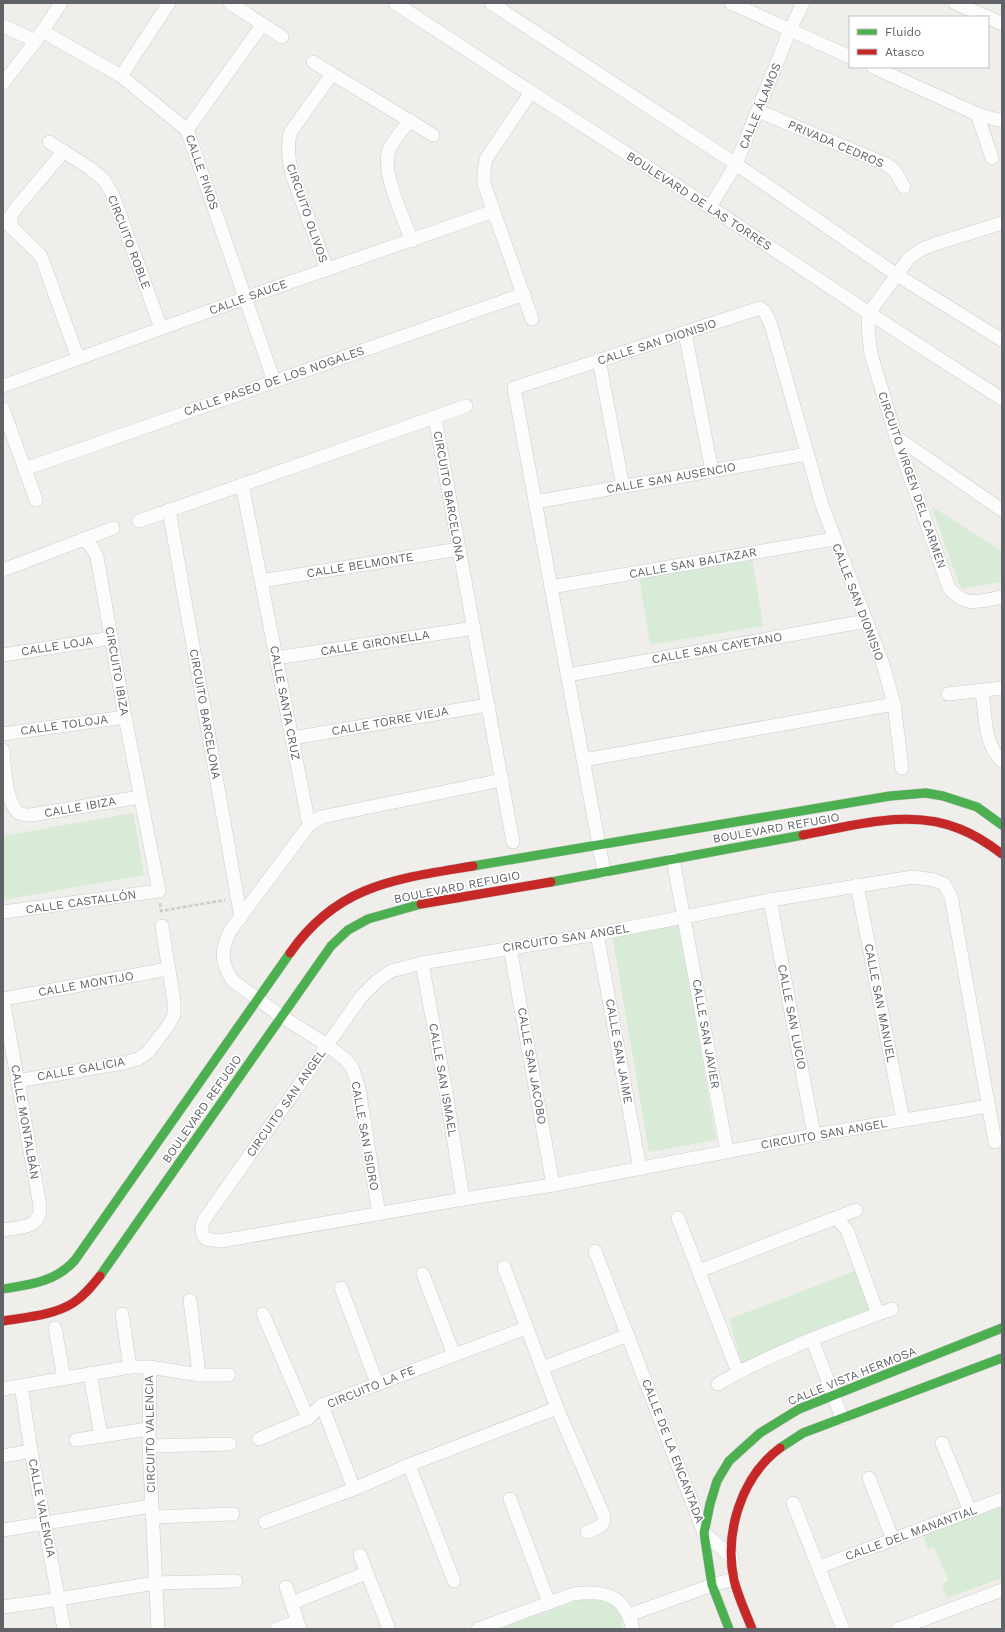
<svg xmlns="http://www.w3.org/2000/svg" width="1005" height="1632" font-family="'Work Sans',sans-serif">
<rect width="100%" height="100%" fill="#efeeea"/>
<g fill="#d8ebd6">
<path d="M931 506 1002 551V582L961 589Z"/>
<path d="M752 557 763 626 650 645 639 576Z"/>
<path d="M133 813 144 875 3 900V836Z"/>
<path d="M679 923 716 1140 649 1152 612 934Z"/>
<path d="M855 1271 872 1316 742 1365 729 1319Z"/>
<path d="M1002 1504V1578L947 1598 942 1586 948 1580 934 1547 928 1549 922 1534Z"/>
<path d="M593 1595C615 1602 620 1606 623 1629H499Z"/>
</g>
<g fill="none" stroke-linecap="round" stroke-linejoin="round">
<defs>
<g id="street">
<path d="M230 3 282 37"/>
<path d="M395 3 531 92 710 207 869 313 1002 399"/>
<path d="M491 3 736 164 897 275 1002 340"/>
<path d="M731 3 850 57"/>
<path d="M955 3 987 17"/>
<path d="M988 17 1002 24"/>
<path d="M3 26 36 41"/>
<path d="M42 31 121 76 187 130 274 381"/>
<path d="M313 62 433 135"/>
<path d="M873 67 977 114 998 120H1002"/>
<path d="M121 76 169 3"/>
<path d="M3 83 36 41 61 3"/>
<path d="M531 92 486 159 484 171V184L532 319"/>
<path d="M758 111 886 164 895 171 904 187"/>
<path d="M977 114 992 158"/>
<path d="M410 120C403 129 395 138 390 148 379 168 404 219 412 241"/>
<path d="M187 130 262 25"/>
<path d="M49 142 91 169 104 180 113 195 161 328"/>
<path d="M710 207 736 164 790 30 803 3"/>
<path d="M3 219 41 256 78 358"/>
<path d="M1002 223 935 244 922 249 909 258 869 313 868 330 871 354 896 437 949 588C965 608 980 601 1002 597"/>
<path d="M11 225V216L16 208 64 151"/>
<path d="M327 269 292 175C289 160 287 148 290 133L332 74"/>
<path d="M685 333 712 471"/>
<path d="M599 360 623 487"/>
<path d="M3 386 245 298 494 211"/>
<path d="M3 409 36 500"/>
<path d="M435 418 513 842"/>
<path d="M896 437 1002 510"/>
<path d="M25 469 524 294"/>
<path d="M242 484 309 825"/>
<path d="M535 502 807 454"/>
<path d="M169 510 241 918"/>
<path d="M139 521 466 406"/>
<path d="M3 570 113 528"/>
<path d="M261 581 459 549"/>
<path d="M551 587 834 539"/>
<path d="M3 655 112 638"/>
<path d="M276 658 474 628"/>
<path d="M568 675 866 621"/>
<path d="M982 691C985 713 984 745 1002 761"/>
<path d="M948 694 1002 688"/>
<path d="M3 734 125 717"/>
<path d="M292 738 488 705"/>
<path d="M3 750C5 767 5 803 19 813 23 815 27 815 31 815L140 797"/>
<path d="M584 760 894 704"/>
<path d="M673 859 727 1151"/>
<path d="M604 872 514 388 760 308 765 312 771 325 822 505 883 664 894 704 902 768"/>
<path d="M857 885 903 1120"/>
<path d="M770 900 814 1135"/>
<path d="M3 912 159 891 125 717 97 557 92 547 83 539"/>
<path d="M597 934 640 1169"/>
<path d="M510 948 553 1185"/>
<path d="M422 963 446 1092 463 1199"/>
<path d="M3 999 168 969"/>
<path d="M17 1081 123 1063 138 1059 148 1052 168 1026 174 1015V1002L162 926"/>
<path d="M989 1106 814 1135 553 1185 463 1199 221 1241 206 1239C201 1234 201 1227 204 1220L361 997 377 981 391 971 422 963 597 934 770 900 913 877 934 880 944 884 951 896 995 1142"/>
<path d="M379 1214 359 1088 352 1067 345 1059 327 1045 281 1016 233 981C220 963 221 950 230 931L309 825 321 817 502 780"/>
<path d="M678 1218 735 1365 739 1371"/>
<path d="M837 1219 847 1230 878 1314"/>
<path d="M3 1230C21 1227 41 1229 40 1206L3 999"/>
<path d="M595 1251 704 1533 732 1557"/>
<path d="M504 1267 557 1408 604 1516C605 1527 596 1528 587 1532"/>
<path d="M699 1271 856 1210"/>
<path d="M423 1274 454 1355"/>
<path d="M341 1288 377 1383"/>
<path d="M190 1300 199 1375"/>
<path d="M122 1314 130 1367"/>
<path d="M263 1314 308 1418"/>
<path d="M55 1328 64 1378"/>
<path d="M812 1339 842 1418"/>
<path d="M150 1367 149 1446 158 1629"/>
<path d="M542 1368 628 1335"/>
<path d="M90 1374 101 1436"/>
<path d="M718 1384C772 1352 833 1331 892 1309"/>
<path d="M21 1386 31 1451 64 1629"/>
<path d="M3 1389 130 1367H150L199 1375H229"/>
<path d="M322 1405 354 1489"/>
<path d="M259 1439 308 1418 322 1405 526 1328"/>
<path d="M76 1440 148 1429"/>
<path d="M942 1443 970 1511"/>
<path d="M149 1446 230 1444"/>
<path d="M3 1456 31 1451"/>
<path d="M409 1465 454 1581"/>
<path d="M869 1478 893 1540"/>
<path d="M510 1499 549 1603"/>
<path d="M793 1503 843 1629"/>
<path d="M152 1517 233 1514"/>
<path d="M265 1522 354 1489 409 1465 557 1408"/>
<path d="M3 1530 151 1506"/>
<path d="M360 1555 389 1629"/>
<path d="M819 1567 1002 1499"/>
<path d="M286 1587 300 1629"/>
<path d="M292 1603 366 1573"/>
<path d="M3 1607 59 1599 155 1583 236 1581"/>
<path d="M629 1615 712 1585 734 1579"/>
<path d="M277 1629 297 1622"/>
<path d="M478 1629 573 1594C605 1590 624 1594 633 1629"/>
<path d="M898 1629 1002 1590"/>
</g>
<g id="fast">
<path d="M473 866 890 796 926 793 943 796 977 807 1002 825"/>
<path d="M551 882 803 835"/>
<path d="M100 1276 331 946 348 930 368 919 421 904"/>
<path d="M3 1289C29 1285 56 1282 75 1260L290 953"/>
<path d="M780 1448 803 1433 1002 1358"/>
<path d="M729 1629 712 1585 704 1533 710 1504 717 1481 729 1461 760 1433 799 1409 1002 1328"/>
</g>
<g id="jam">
<path d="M803 835C853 826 910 808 960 829 975 835 989 844 1002 854"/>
<path d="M421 904 551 882"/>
<path d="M290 953C338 884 396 879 473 866"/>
<path d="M3 1321C26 1317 52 1316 73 1303 84 1296 92 1286 100 1276"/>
<path d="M752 1629C746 1613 738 1597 734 1580 724 1533 741 1477 780 1448"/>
</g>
</defs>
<use href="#street" stroke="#cbcccc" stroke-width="14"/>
<use href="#fast" stroke="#cacacb" stroke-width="10"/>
<use href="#jam" stroke="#cacacb" stroke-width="10"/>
<path stroke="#cacfcc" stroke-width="2.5" stroke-dasharray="4 2" stroke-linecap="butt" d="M160 903 161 911 225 900"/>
<use href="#street" stroke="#fdfcfc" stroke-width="13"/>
<use href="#fast" stroke="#4caf50" stroke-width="9"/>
<use href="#jam" stroke="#c62828" stroke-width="9"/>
</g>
<g text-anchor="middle" stroke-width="3.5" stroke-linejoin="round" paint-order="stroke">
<g font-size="12" fill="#5f6368" stroke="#fff">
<text transform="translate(760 106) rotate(-68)" y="4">CALLE ÁLAMOS</text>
<text transform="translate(836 144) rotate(23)" y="4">PRIVADA CEDROS</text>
<text transform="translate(202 172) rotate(71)" y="4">CALLE PINOS</text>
<text transform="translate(699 201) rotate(33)" y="4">BOULEVARD DE LAS TORRES</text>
<text transform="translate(307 213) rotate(71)" y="4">CIRCUITO OLIVOS</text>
<text transform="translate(129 242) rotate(69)" y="4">CIRCUITO ROBLE</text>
<text transform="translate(248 297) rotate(-20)" y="4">CALLE SAUCE</text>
<text transform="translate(657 342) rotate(-18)" y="4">CALLE SAN DIONISIO</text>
<text transform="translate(274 381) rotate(-19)" y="4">CALLE PASEO DE LOS NOGALES</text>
<text transform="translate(671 478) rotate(-10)" y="4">CALLE SAN AUSENCIO</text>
<text transform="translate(912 480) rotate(71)" y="4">CIRCUITO VIRGEN DEL CARMEN</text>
<text transform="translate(449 496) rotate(80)" y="4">CIRCUITO BARCELONA</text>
<text transform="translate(693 563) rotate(-10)" y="4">CALLE SAN BALTAZAR</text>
<text transform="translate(360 565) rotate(-9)" y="4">CALLE BELMONTE</text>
<text transform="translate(858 602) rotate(69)" y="4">CALLE SAN DIONISIO</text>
<text transform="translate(375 643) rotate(-9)" y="4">CALLE GIRONELLA</text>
<text transform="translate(57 646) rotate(-9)" y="4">CALLE LOJA</text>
<text transform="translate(717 648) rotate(-10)" y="4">CALLE SAN CAYETANO</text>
<text transform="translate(117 671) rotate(80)" y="4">CIRCUITO IBIZA</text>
<text transform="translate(285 703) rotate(79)" y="4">CALLE SANTA CRUZ</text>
<text transform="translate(205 714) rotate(80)" y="4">CIRCUITO BARCELONA</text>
<text transform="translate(390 721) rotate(-10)" y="4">CALLE TORRE VIEJA</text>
<text transform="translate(64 725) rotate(-8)" y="4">CALLE TOLOJA</text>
<text transform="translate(80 807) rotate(-10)" y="4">CALLE IBIZA</text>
<text transform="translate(776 828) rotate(-10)" y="4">BOULEVARD REFUGIO</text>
<text transform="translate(457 887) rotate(-11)" y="4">BOULEVARD REFUGIO</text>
<text transform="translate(81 902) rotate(-8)" y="4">CALLE CASTALLÓN</text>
<text transform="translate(566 938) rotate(-9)" y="4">CIRCUITO SAN ANGEL</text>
<text transform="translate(86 984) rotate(-10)" y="4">CALLE MONTIJO</text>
<text transform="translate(880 1003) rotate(79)" y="4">CALLE SAN MANUEL</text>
<text transform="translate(792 1017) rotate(79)" y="4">CALLE SAN LUCIO</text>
<text transform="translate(706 1034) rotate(80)" y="4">CALLE SAN JAVIER</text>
<text transform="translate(619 1051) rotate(80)" y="4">CALLE SAN JAIME</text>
<text transform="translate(532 1066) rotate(80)" y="4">CALLE SAN JACOBO</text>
<text transform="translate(81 1069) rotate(-10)" y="4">CALLE GALICIA</text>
<text transform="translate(443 1080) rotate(80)" y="4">CALLE SAN ISMAEL</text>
<text transform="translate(286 1103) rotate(-55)" y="4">CIRCUITO SAN ANGEL</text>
<text transform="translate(202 1109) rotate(-55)" y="4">BOULEVARD REFUGIO</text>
<text transform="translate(25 1122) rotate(80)" y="4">CALLE MONTALBÁN</text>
<text transform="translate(824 1134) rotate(-10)" y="4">CIRCUITO SAN ANGEL</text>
<text transform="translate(365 1136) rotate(80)" y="4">CALLE SAN ISIDRO</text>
<text transform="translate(852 1376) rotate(-22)" y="4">CALLE VISTA HERMOSA</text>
<text transform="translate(371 1387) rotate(-22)" y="4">CIRCUITO LA FE</text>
<text transform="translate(150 1434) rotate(-91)" y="4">CIRCUITO VALENCIA</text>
<text transform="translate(673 1451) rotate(69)" y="4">CALLE DE LA ENCANTADA</text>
<text transform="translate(42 1508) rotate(79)" y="4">CALLE VALENCIA</text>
<text transform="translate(911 1533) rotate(-20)" y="4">CALLE DEL MANANTIAL</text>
</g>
</g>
<rect width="1005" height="1632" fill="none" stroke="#5f6368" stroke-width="8"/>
<rect x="849" y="16" width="140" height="52" fill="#ffffff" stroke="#bfc1c3"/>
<rect x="857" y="29" width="20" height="6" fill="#4caf50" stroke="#bfc1c3"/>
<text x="885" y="36" font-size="12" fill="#5f6368">Fluido</text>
<rect x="857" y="49" width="20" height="6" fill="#c62828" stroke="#bfc1c3"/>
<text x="885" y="56" font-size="12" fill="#5f6368">Atasco</text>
</svg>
